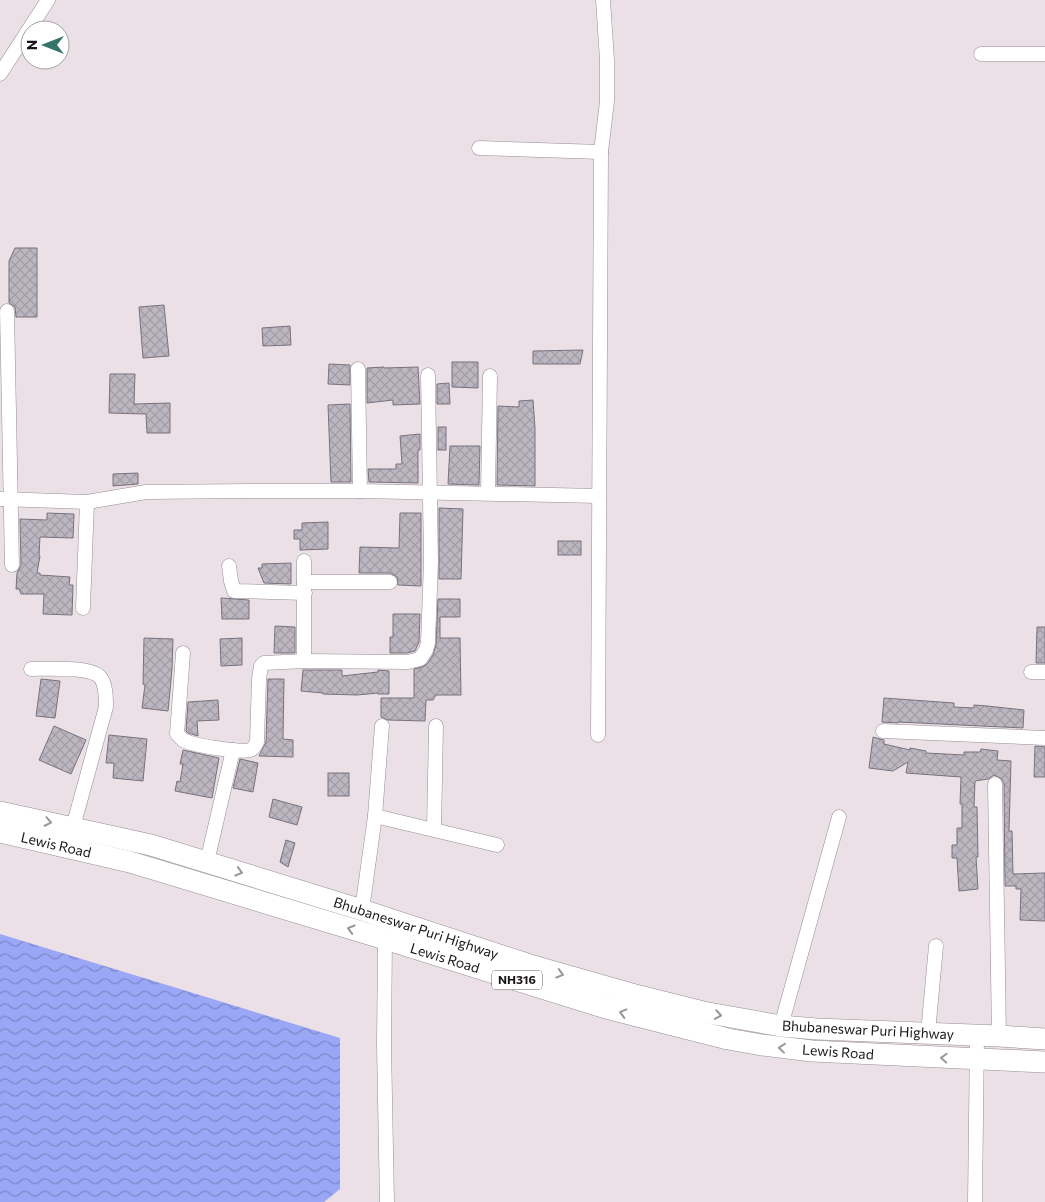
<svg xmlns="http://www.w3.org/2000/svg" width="1045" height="1202" font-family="Commissioner,sans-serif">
<defs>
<pattern id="water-waves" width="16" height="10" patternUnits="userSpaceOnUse" patternTransform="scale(1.25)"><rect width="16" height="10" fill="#9aa7f7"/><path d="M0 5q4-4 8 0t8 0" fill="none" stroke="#7d87c7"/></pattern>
<pattern id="building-cross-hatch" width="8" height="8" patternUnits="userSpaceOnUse" patternTransform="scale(1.25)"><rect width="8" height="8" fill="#bcb6c1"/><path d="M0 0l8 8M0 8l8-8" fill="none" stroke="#a19ca5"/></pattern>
</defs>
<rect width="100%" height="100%" fill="#ece0e7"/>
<path fill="url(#water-waves)" d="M0 934 340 1038V1189L324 1202H0Z"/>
<g fill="url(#building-cross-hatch)" stroke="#77727c">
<path d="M15 248H37V317H16L15 307 9 303V261Z"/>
<path d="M164 305 169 356 143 358 139 307Z"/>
<path d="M290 326 291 345 263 346 262 328Z"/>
<path d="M583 350 580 364H533V351Z"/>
<path d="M452 362H478V388L452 387Z"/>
<path d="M329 364 350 365V385L328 384Z"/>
<path d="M384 367V368L418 367 420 404 393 405V400L367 403V368Z"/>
<path d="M110 374H135L134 404 170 403V433H147L146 414 109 413Z"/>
<path d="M449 383 450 404H437V384Z"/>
<path d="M533 400 535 428V486L497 485 498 406 519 407V401Z"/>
<path d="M350 404 351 482H331L328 405Z"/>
<rect x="438" y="427" width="8" height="23"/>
<path d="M420 434V450H418V483L369 482 368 469H396V464H402L400 436Z"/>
<path d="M450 446H480L479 485 448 484Z"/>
<path d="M138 473V484L113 486V474Z"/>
<path d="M439 508 463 509 461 579H439Z"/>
<path d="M47 513 74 514 73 538 40 537 39 556H40L37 573H40V575L70 577 69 585H73L72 615 43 614 44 594H21L19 589H16L17 573 21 565 20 519 47 520Z"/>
<path d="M400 513H421V586L398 585 397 577 390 573H359L360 547 399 548Z"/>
<path d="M328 522V549L300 550V539H294V530H302V523Z"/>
<rect x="558" y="541" width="23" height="14"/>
<path d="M291 563V584L264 583 258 568H262V564Z"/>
<path d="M221 598 249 600V619H222Z"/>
<path d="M438 599H460V617H440V638H460L461 695H436L433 700H426L425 721 388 720 381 717V698H414V669L422 667 427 664 433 655 436 645Z"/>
<path d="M393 614H420L419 642 415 651 407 653H390V637H393Z"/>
<path d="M275 626 295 627V653H274Z"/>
<path d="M1037 627H1045V663H1036Z"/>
<path d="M144 638 173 639 172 669 168 711 142 708 145 685 143 684Z"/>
<path d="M242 638V665L221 666 220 639Z"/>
<path d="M303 670H342V676L378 672V670L389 671V694H378V693L357 695 323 694V693L301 691Z"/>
<path d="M41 679 60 681 55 718 36 716Z"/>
<path d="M268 679H284L283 739 293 740V757L259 756 266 742Z"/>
<path d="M884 698 954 703V707L974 708V705L987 706 1024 710 1023 728 898 722V723L882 722Z"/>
<path d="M218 700 219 720 197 721 198 736 188 733 186 731 188 702Z"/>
<path d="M54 726 86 740 71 774 39 760Z"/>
<path d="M109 735 147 739 143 781 113 778 114 763H106Z"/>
<path d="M873 737 884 740V744L910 750V748L926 751V753L964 755V752H980L981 749 998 751 997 760 1011 761 1009 831H1012L1013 874 1045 873V921L1020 920 1021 889H1016V886H1005L1004 784 1002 779 994 775 988 779 975 781 974 807H977L978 857H976L978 889 959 891 957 858H952V845H957V828H962V804H960L961 777 906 773 908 762 893 771 869 768Z"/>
<path d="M1035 746 1045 747V777H1034Z"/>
<path d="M183 750 219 758 212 798 175 791 177 781 180 782 183 764H180Z"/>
<path d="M240 759 258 763 253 792 233 788Z"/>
<rect x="328" y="773" width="21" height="23"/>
<path d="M273 799 302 807 297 825 269 817Z"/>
<path d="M286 840 295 843 288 867 280 862Z"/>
</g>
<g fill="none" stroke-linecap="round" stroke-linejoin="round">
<defs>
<g id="minor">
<path d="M981 54H1045"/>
<path d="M0 74 48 0"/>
<path d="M479 148 601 152"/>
<path d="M7 311 12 565"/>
<path d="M358 369 360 491"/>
<path d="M488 493 490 376"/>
<path d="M0 499 87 502 146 492 248 491H360L599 496"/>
<path d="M304 561V661"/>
<path d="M229 566 231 581 234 591 305 593"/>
<path d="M304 582H390"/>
<path d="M83 608 87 502"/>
<path d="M183 653 177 734C178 735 182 739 183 740 191 745 240 753 250 750 254 749 255 745 257 742L259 679 261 666 264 663 304 661 408 662 420 659 426 650 428 643 431 561 428 375"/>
<path d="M31 669C46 669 90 666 100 677 106 684 106 698 106 707L73 827"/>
<path d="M1031 672H1045"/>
<path d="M883 731 1045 738"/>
<path d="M598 735 601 152 607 101V60L603 0"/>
<path d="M995 784 999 1036"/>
<path d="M375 816 497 845"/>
<path d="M434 829 436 726"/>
<path d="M207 862 233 750"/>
<path d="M362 910 375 816 382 726"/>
<path d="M385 939 384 1045 387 1202"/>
<path d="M781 1026 839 817"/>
<path d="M928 1033 936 946"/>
<path d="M975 1202 977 1035"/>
</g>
<g id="highway">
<path d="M0 812 151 845 362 910 530 965 639 996 703 1012 781 1026 817 1029 999 1036 1045 1039"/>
<path d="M0 832 130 862 385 939 606 1008 728 1039 762 1045 812 1051 1045 1062"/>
</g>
</defs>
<use href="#minor" stroke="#978c93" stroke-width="15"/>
<use href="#highway" stroke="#978c93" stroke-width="22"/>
<use href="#minor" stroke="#fff" stroke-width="14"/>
<use href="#highway" stroke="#fff" stroke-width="21"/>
</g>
<defs><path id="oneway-chevron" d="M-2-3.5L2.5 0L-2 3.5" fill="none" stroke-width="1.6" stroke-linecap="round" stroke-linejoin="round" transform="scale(1.25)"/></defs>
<g stroke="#989697">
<use href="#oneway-chevron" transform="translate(48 822) rotate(12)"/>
<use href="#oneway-chevron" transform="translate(239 872) rotate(17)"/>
<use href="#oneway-chevron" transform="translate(351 929) rotate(-164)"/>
<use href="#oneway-chevron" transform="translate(560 974) rotate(16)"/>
<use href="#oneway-chevron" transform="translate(623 1013) rotate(-165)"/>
<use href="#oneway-chevron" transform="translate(718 1015) rotate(10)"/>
<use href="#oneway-chevron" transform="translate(782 1048) rotate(-174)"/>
<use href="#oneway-chevron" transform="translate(944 1058) rotate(-177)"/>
</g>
<g text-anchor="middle" stroke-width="4" stroke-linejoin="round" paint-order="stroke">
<rect fill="#fff" stroke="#5f5b5d" stroke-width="1" x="492" y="970.5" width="50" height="19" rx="4"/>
<g font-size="12" font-weight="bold" fill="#1a1518">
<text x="517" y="984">NH316</text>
</g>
<g font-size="14" fill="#1a1518" stroke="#fff">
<text transform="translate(56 845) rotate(13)" y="5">Lewis Road</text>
<text transform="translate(416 928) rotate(18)" y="5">Bhubaneswar Puri Highway</text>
<text transform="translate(445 958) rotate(17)" y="5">Lewis Road</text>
<text transform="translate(868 1030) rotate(3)" y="5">Bhubaneswar Puri Highway</text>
<text transform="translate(838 1052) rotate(4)" y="5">Lewis Road</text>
</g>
</g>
<g transform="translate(45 45) rotate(270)"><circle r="24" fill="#ffffff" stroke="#a3a1a3"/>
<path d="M0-4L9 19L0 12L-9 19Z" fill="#327668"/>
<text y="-8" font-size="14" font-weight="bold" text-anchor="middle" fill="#1a1518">N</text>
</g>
</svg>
